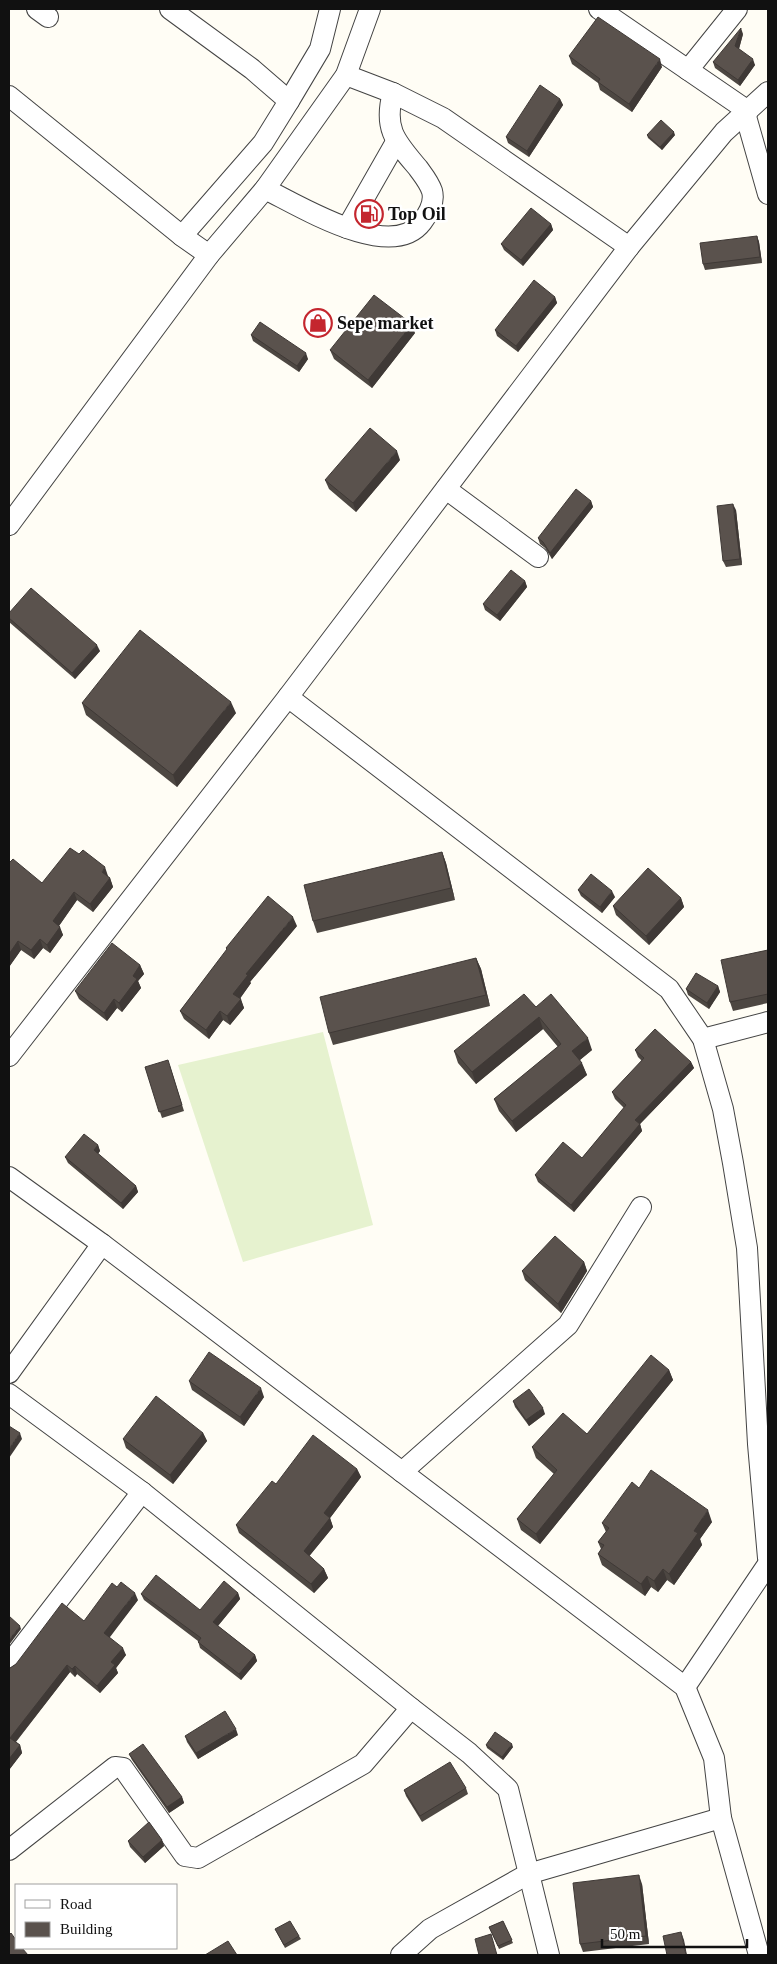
<svg xmlns="http://www.w3.org/2000/svg" width="777" height="1964" font-family="'Times New Roman',serif">
<rect width="100%" height="100%" fill="#fffdf5"/>
<path fill="#e6f2cf" d="M323 1032 373 1225 243 1262 178 1065Z"/>
<g fill="none" stroke-linecap="round" stroke-linejoin="round">
<defs>
<g id="minor">
<path d="M37 9 48 17"/>
<path d="M170 9 252 69 289 101 263 143 182 236"/>
<path d="M599 9 748 111"/>
<path d="M688 70 737 9"/>
<path d="M346 75 393 93 443 118 629 247"/>
<path d="M9 96 182 236 209 255"/>
<path d="M289 101 320 49 330 9"/>
<path d="M745 113 768 194"/>
<path d="M265 189C300 206 391 263 422 222 429 213 435 202 432 191 429 182 423 175 418 168 396 142 383 129 393 93"/>
<path d="M347 228 396 142"/>
<path d="M446 489 538 557"/>
<path d="M9 525 209 255 265 189 346 75 370 9"/>
<path d="M288 697 669 989 703 1039 723 1109 733 1163 747 1248 758 1444 768 1558"/>
<path d="M703 1039 768 1022"/>
<path d="M9 1056 288 697 629 247 724 132 768 92"/>
<path d="M9 1177 102 1244 685 1687 714 1758 721 1818 759 1955"/>
<path d="M9 1373 102 1244"/>
<path d="M9 1394 142 1492 411 1708 469 1753 508 1789 549 1955"/>
<path d="M402 1472 568 1325 641 1207"/>
<path d="M9 1664 142 1492"/>
<path d="M685 1687 768 1564"/>
<path d="M9 1850 115 1767 123 1768 185 1856 198 1858 363 1764 411 1708"/>
<path d="M401 1955 430 1929 528 1874 721 1818"/>
</g>
</defs>
<use href="#minor" stroke="#444" stroke-width="22"/>
<use href="#minor" stroke="#fff" stroke-width="20"/>
</g>
<g fill="#4d4742">
<path d="M743 34 739 49 755 65 740 86 715 68 713 62Z"/>
<path d="M569 56 662 67 632 112 600 90 598 83 572 64Z"/>
<path d="M560 99 563 105 529 157 508 143 506 137Z"/>
<path d="M647 135H675L662 150 648 138Z"/>
<path d="M551 224 553 230 523 266 504 250 501 244Z"/>
<path d="M757 236 759 242 762 263 705 270 703 264Z"/>
<path d="M555 297 557 303 518 352 497 336 495 330Z"/>
<path d="M415 333 372 388 334 359 330 350Z"/>
<path d="M251 335 308 359 299 372 253 341Z"/>
<path d="M400 460 356 512 329 489 325 480Z"/>
<path d="M591 501 593 507 552 559 545 548 540 544 538 538Z"/>
<path d="M736 510 742 565 726 567 723 561Z"/>
<path d="M525 581 527 587 500 621 485 610 483 604Z"/>
<path d="M9 613 100 651 75 679 9 622Z"/>
<path d="M82 703 236 713 177 787 86 715Z"/>
<path d="M442 852 446 863 455 900 317 933 313 921Z"/>
<path d="M9 863 42 883 108 876V877L110 878 113 887 93 912 77 900 59 926 63 935 50 953 43 948 34 959 21 950 9 967Z"/>
<path d="M578 890 615 897 602 913 581 896Z"/>
<path d="M681 898 684 907 649 945 616 915 613 906Z"/>
<path d="M297 926 250 982 251 983 240 998 244 1008 230 1025 223 1020 209 1039 184 1019 180 1011 227 950 226 948Z"/>
<path d="M768 950V1003L733 1011 730 1002Z"/>
<path d="M476 958 481 969 490 1006 333 1045 329 1033Z"/>
<path d="M140 965 144 974 138 981 141 988 122 1012 117 1008 107 1021 79 999 75 991Z"/>
<path d="M718 986 720 992 709 1009 688 995 686 989Z"/>
<path d="M536 1007 592 1050 580 1060 587 1075 516 1132 499 1111 494 1099 558 1047 543 1029 476 1084 458 1063 454 1051Z"/>
<path d="M635 1050 691 1062 694 1068 640 1124 642 1131 574 1212 538 1182 535 1175 582 1158 624 1108 615 1099 612 1092 642 1061 638 1057Z"/>
<path d="M170 1066 184 1111 162 1118 145 1067Z"/>
<path d="M98 1145 100 1151 98 1154 136 1186 138 1192 123 1209 68 1163 65 1157Z"/>
<path d="M584 1262 587 1271 561 1313 525 1280 522 1271Z"/>
<path d="M669 1370 673 1380 540 1544 521 1530 517 1519 554 1474 536 1458 532 1447 587 1434Z"/>
<path d="M189 1381 264 1397 244 1426 192 1390Z"/>
<path d="M513 1401 545 1414 529 1426 515 1407Z"/>
<path d="M203 1433 207 1441 173 1484 126 1448 123 1439Z"/>
<path d="M357 1469 361 1477 330 1518 333 1527 309 1556 324 1569 328 1578 314 1593 239 1533 236 1525 276 1484Z"/>
<path d="M639 1488 712 1522 700 1539 702 1545 674 1585 667 1580 658 1592 651 1587 645 1596 602 1565 598 1554 601 1549 598 1542 606 1532 602 1523Z"/>
<path d="M238 1593 240 1599 218 1626 255 1655 257 1661 241 1680 200 1648 198 1641 144 1600 141 1594 200 1610Z"/>
<path d="M138 1600 109 1637 126 1655 116 1668 118 1673 100 1693 77 1674 75 1677 70 1672 16 1742 20 1745 22 1753 9 1770V1668H10L84 1621Z"/>
<path d="M238 1735 198 1759 187 1742 185 1736Z"/>
<path d="M486 1745 513 1747 503 1760 487 1748Z"/>
<path d="M129 1754 182 1797 184 1803 169 1813 132 1760Z"/>
<path d="M466 1788 468 1794 422 1822 406 1796 404 1790Z"/>
<path d="M162 1840 164 1846 145 1863 130 1847 128 1841Z"/>
<path d="M642 1884 649 1944 583 1952 580 1944Z"/>
<path d="M503 1921 513 1943 499 1949 489 1927Z"/>
<path d="M275 1929 299 1936 301 1939 285 1948Z"/>
</g>
<g fill="#3f3936">
<path d="M741 28 743 34 738 52 735 46Z"/>
<path d="M660 59 662 67 632 112 629 104Z"/>
<path d="M753 59 755 65 740 86 738 80Z"/>
<path d="M560 99 563 105 529 157 527 151Z"/>
<path d="M674 132 675 135 662 150 660 147Z"/>
<path d="M551 224 553 230 523 266 521 260Z"/>
<path d="M757 236 759 242 762 263 760 257Z"/>
<path d="M555 297 557 303 518 352 516 346Z"/>
<path d="M412 324 415 333 372 388 368 380Z"/>
<path d="M306 353 308 359 299 372 297 366Z"/>
<path d="M397 451 400 460 356 512 353 503Z"/>
<path d="M591 501 593 507 552 559 550 553Z"/>
<path d="M733 504 736 510 742 565 740 559Z"/>
<path d="M525 581 527 587 500 621 497 615Z"/>
<path d="M97 645 100 651 75 679 72 673Z"/>
<path d="M231 702 236 713 177 787 173 775Z"/>
<path d="M442 852 446 863 455 900 451 888Z"/>
<path d="M105 867 108 876 105 880 102 872Z"/>
<path d="M110 878 113 887 93 912 90 904Z"/>
<path d="M612 891 615 897 602 913 600 907Z"/>
<path d="M74 892 77 900 56 930 53 921Z"/>
<path d="M681 898 684 907 649 945 646 936Z"/>
<path d="M293 917 297 926 250 982 251 983 237 1003 233 994 246 974Z"/>
<path d="M60 927 63 935 50 953 47 945Z"/>
<path d="M40 939 43 948 34 959 31 950Z"/>
<path d="M18 941 21 950 9 967V954Z"/>
<path d="M476 958 481 969 490 1006 486 995Z"/>
<path d="M140 965 144 974 138 981 141 988 122 1012 119 1003 133 976Z"/>
<path d="M718 986 720 992 709 1009 707 1003Z"/>
<path d="M114 999 117 1008 107 1021 104 1013Z"/>
<path d="M241 999 244 1008 230 1025 227 1016Z"/>
<path d="M220 1011 223 1020 209 1039 206 1030Z"/>
<path d="M539 1017 543 1029 476 1084 472 1072Z"/>
<path d="M588 1038 592 1050 576 1063 572 1051Z"/>
<path d="M691 1062 694 1068 640 1124 642 1131 574 1212 571 1205 635 1120Z"/>
<path d="M582 1063 587 1075 516 1132 512 1121Z"/>
<path d="M98 1145 100 1151 96 1156 94 1150Z"/>
<path d="M136 1186 138 1192 123 1209 121 1203Z"/>
<path d="M584 1262 587 1271 561 1313 558 1304Z"/>
<path d="M669 1370 673 1380 540 1544 536 1534Z"/>
<path d="M261 1388 264 1397 244 1426 240 1417Z"/>
<path d="M543 1408 545 1414 529 1426 526 1420Z"/>
<path d="M20 1433 22 1439 9 1458V1449Z"/>
<path d="M203 1433 207 1441 173 1484 170 1475Z"/>
<path d="M357 1469 361 1477 327 1522 324 1513Z"/>
<path d="M708 1510 712 1522 700 1539 702 1545 674 1585 669 1574 694 1531Z"/>
<path d="M330 1518 333 1527 307 1559 304 1551Z"/>
<path d="M324 1569 328 1578 314 1593 311 1584Z"/>
<path d="M663 1569 667 1580 658 1592 654 1581Z"/>
<path d="M647 1576 651 1587 645 1596 641 1584Z"/>
<path d="M135 1593 138 1600 107 1641 104 1633Z"/>
<path d="M238 1593 240 1599 216 1628 213 1622Z"/>
<path d="M20 1626 21 1629 9 1645V1640Z"/>
<path d="M123 1648 126 1655 116 1668 118 1673 100 1693 97 1686 111 1662Z"/>
<path d="M255 1655 257 1661 241 1680 239 1674Z"/>
<path d="M67 1665 70 1672 13 1745 10 1738Z"/>
<path d="M75 1666 77 1674 75 1677 72 1669Z"/>
<path d="M236 1729 238 1735 198 1759 196 1753Z"/>
<path d="M512 1744 513 1747 503 1760 502 1757Z"/>
<path d="M20 1745 22 1753 9 1770V1759Z"/>
<path d="M182 1797 184 1803 169 1813 167 1807Z"/>
<path d="M162 1840 164 1846 145 1863 143 1857Z"/>
<path d="M639 1875 642 1884 649 1944 646 1936Z"/>
<path d="M681 1932 684 1940 687 1955H686Z"/>
</g>
<g fill="#5a524d" stroke="#3f3936">
<path d="M598 17 660 59 629 104 598 82 600 79 569 56Z"/>
<path d="M741 28 735 46 753 59 738 80 713 62Z"/>
<path d="M540 85 560 99 527 151 506 137Z"/>
<path d="M661 120 674 132 660 147 647 135Z"/>
<path d="M531 208 551 224 521 260 501 244Z"/>
<path d="M757 236 760 257 703 264 700 243Z"/>
<path d="M534 280 555 297 516 346 495 330Z"/>
<path d="M374 295 412 324 368 380 330 350Z"/>
<path d="M260 322 306 353 297 366 251 335Z"/>
<path d="M370 428 397 451 353 503 325 480Z"/>
<path d="M576 489 591 501 550 553 543 542 538 538Z"/>
<path d="M733 504 740 559 723 561 717 506Z"/>
<path d="M511 570 525 581 497 615 483 604Z"/>
<path d="M31 588 97 645 72 673 9 618V613Z"/>
<path d="M140 630 231 702 173 775 82 703Z"/>
<path d="M70 848 79 854 83 850 105 867 102 872 110 878 90 904 74 892 53 921 60 927 47 945 40 939 31 950 18 941 9 954V863L13 859 42 883Z"/>
<path d="M442 852 451 888 313 921 304 885Z"/>
<path d="M648 868 681 898 646 936 613 906Z"/>
<path d="M591 874 612 891 600 907 578 890Z"/>
<path d="M268 896 293 917 246 974 248 975 233 994 241 999 227 1016 220 1011 206 1030 180 1011 227 949 226 948Z"/>
<path d="M112 943 140 965 133 976 137 979 119 1003 114 999 104 1013 75 991Z"/>
<path d="M768 950V994L730 1002 721 960Z"/>
<path d="M476 958 486 995 329 1033 320 997Z"/>
<path d="M696 973 718 986 707 1003 686 989Z"/>
<path d="M524 994 536 1007 551 994 588 1038 572 1051 582 1063 512 1121 494 1099 561 1044 539 1017 472 1072 454 1051Z"/>
<path d="M655 1029 691 1062 635 1120 640 1124 571 1205 535 1175 563 1142 582 1158 626 1105 612 1092 644 1058 635 1050Z"/>
<path d="M168 1060 182 1105 159 1112 145 1067Z"/>
<path d="M84 1134 98 1145 94 1150 136 1186 121 1203 65 1157Z"/>
<path d="M555 1236 584 1262 558 1304 522 1271Z"/>
<path d="M209 1352 261 1388 240 1417 189 1381Z"/>
<path d="M651 1355 669 1370 536 1534 517 1519 557 1470 532 1447 563 1413 587 1434Z"/>
<path d="M529 1389 543 1408 526 1420 513 1401Z"/>
<path d="M156 1396 203 1433 170 1475 123 1439Z"/>
<path d="M9 1426 20 1433 9 1449Z"/>
<path d="M313 1435 357 1469 324 1513 330 1518 304 1551 324 1569 311 1584 236 1525 272 1481 276 1484Z"/>
<path d="M651 1470 708 1510 694 1531 698 1533 669 1574 663 1569 654 1581 647 1576 641 1584 598 1554 604 1545 598 1542 609 1528 602 1523 632 1482 639 1488Z"/>
<path d="M156 1575 200 1610 224 1581 238 1593 213 1622 255 1655 239 1674 198 1642 201 1638 141 1594Z"/>
<path d="M121 1582 135 1593 104 1633 123 1648 111 1662 115 1665 97 1686 75 1666 72 1669 67 1665 10 1738 20 1745 9 1759V1668H10L16 1664 62 1603 84 1621 112 1583 117 1587Z"/>
<path d="M9 1616 20 1626 9 1640Z"/>
<path d="M225 1711 236 1729 196 1753 185 1736Z"/>
<path d="M495 1732 512 1744 502 1757 486 1745Z"/>
<path d="M143 1744 182 1797 167 1807 129 1754Z"/>
<path d="M450 1762 466 1788 420 1816 404 1790Z"/>
<path d="M149 1822 162 1840 143 1857 128 1841Z"/>
<path d="M639 1875 646 1936 580 1944 573 1883Z"/>
<path d="M290 1921 299 1936 284 1945 275 1929Z"/>
<path d="M503 1921 512 1940 498 1946 489 1927Z"/>
<path d="M681 1932 686 1955H667L663 1936Z"/>
<path d="M11 1933 16 1940V1948H22L28 1955H9V1935Z"/>
<path d="M491 1934 497 1955H479L475 1939Z"/>
<path d="M228 1941 237 1955H205Z"/>
</g>
<defs>
<symbol id="fuel-ring" viewBox="-11 -11 22 22"><circle r="9.5" fill="#fff" stroke="#c4262e" stroke-width="1.5"/><path d="M-5.5-6h7V0h2V4h1.3V-2.5L3-4.5l.8-.8L6-3V5H2.5V1h-1V6h-7ZM-4.2-4.7v3.2H.2V-4.7Z" fill="#c4262e"/></symbol>
<symbol id="shop-ring" viewBox="-11 -11 22 22"><circle r="9.5" fill="#fff" stroke="#c4262e" stroke-width="1.5"/><path d="M-5-2.5h2.3a2.7 3.5 0 0 1 5.4 0H5L5.5 6h-11ZM-1.5-2.5h3a1.5 2.3 0 0 0-3 0Z" fill="#c4262e"/></symbol>
</defs>
<g fill-rule="evenodd">
<use href="#fuel-ring" x="353" y="198" width="32" height="32"/>
<use href="#shop-ring" x="302" y="307" width="32" height="32"/>
</g>
<g text-anchor="middle" stroke-width="5" stroke-linejoin="round" paint-order="stroke">
<g font-size="18" font-weight="bold" fill="#111" stroke="#fff" text-anchor="start">
<text x="388" y="220">Top Oil</text>
<text x="337" y="329">Sepe market</text>
</g>
</g>
<rect width="777" height="1964" fill="none" stroke="#111111" stroke-width="20"/>
<rect x="15" y="1884" width="162" height="65" fill="#ffffff" stroke="#a0a0a0"/>
<rect x="25" y="1900" width="25" height="8" fill="#ffffff" stroke="#a0a0a0"/>
<text x="60" y="1909" font-size="15" fill="#111111">Road</text>
<rect x="25" y="1922" width="25" height="15" fill="#5a524d" stroke="#a0a0a0"/>
<text x="60" y="1934" font-size="15" fill="#111111">Building</text>
<path d="M602 1939v8h145v-8" fill="none" stroke="#111111" stroke-width="2.5"/>
<text x="610" y="1939" font-size="15" fill="#111111" stroke="#ffffff" stroke-width="4" paint-order="stroke">50 m</text>
</svg>
